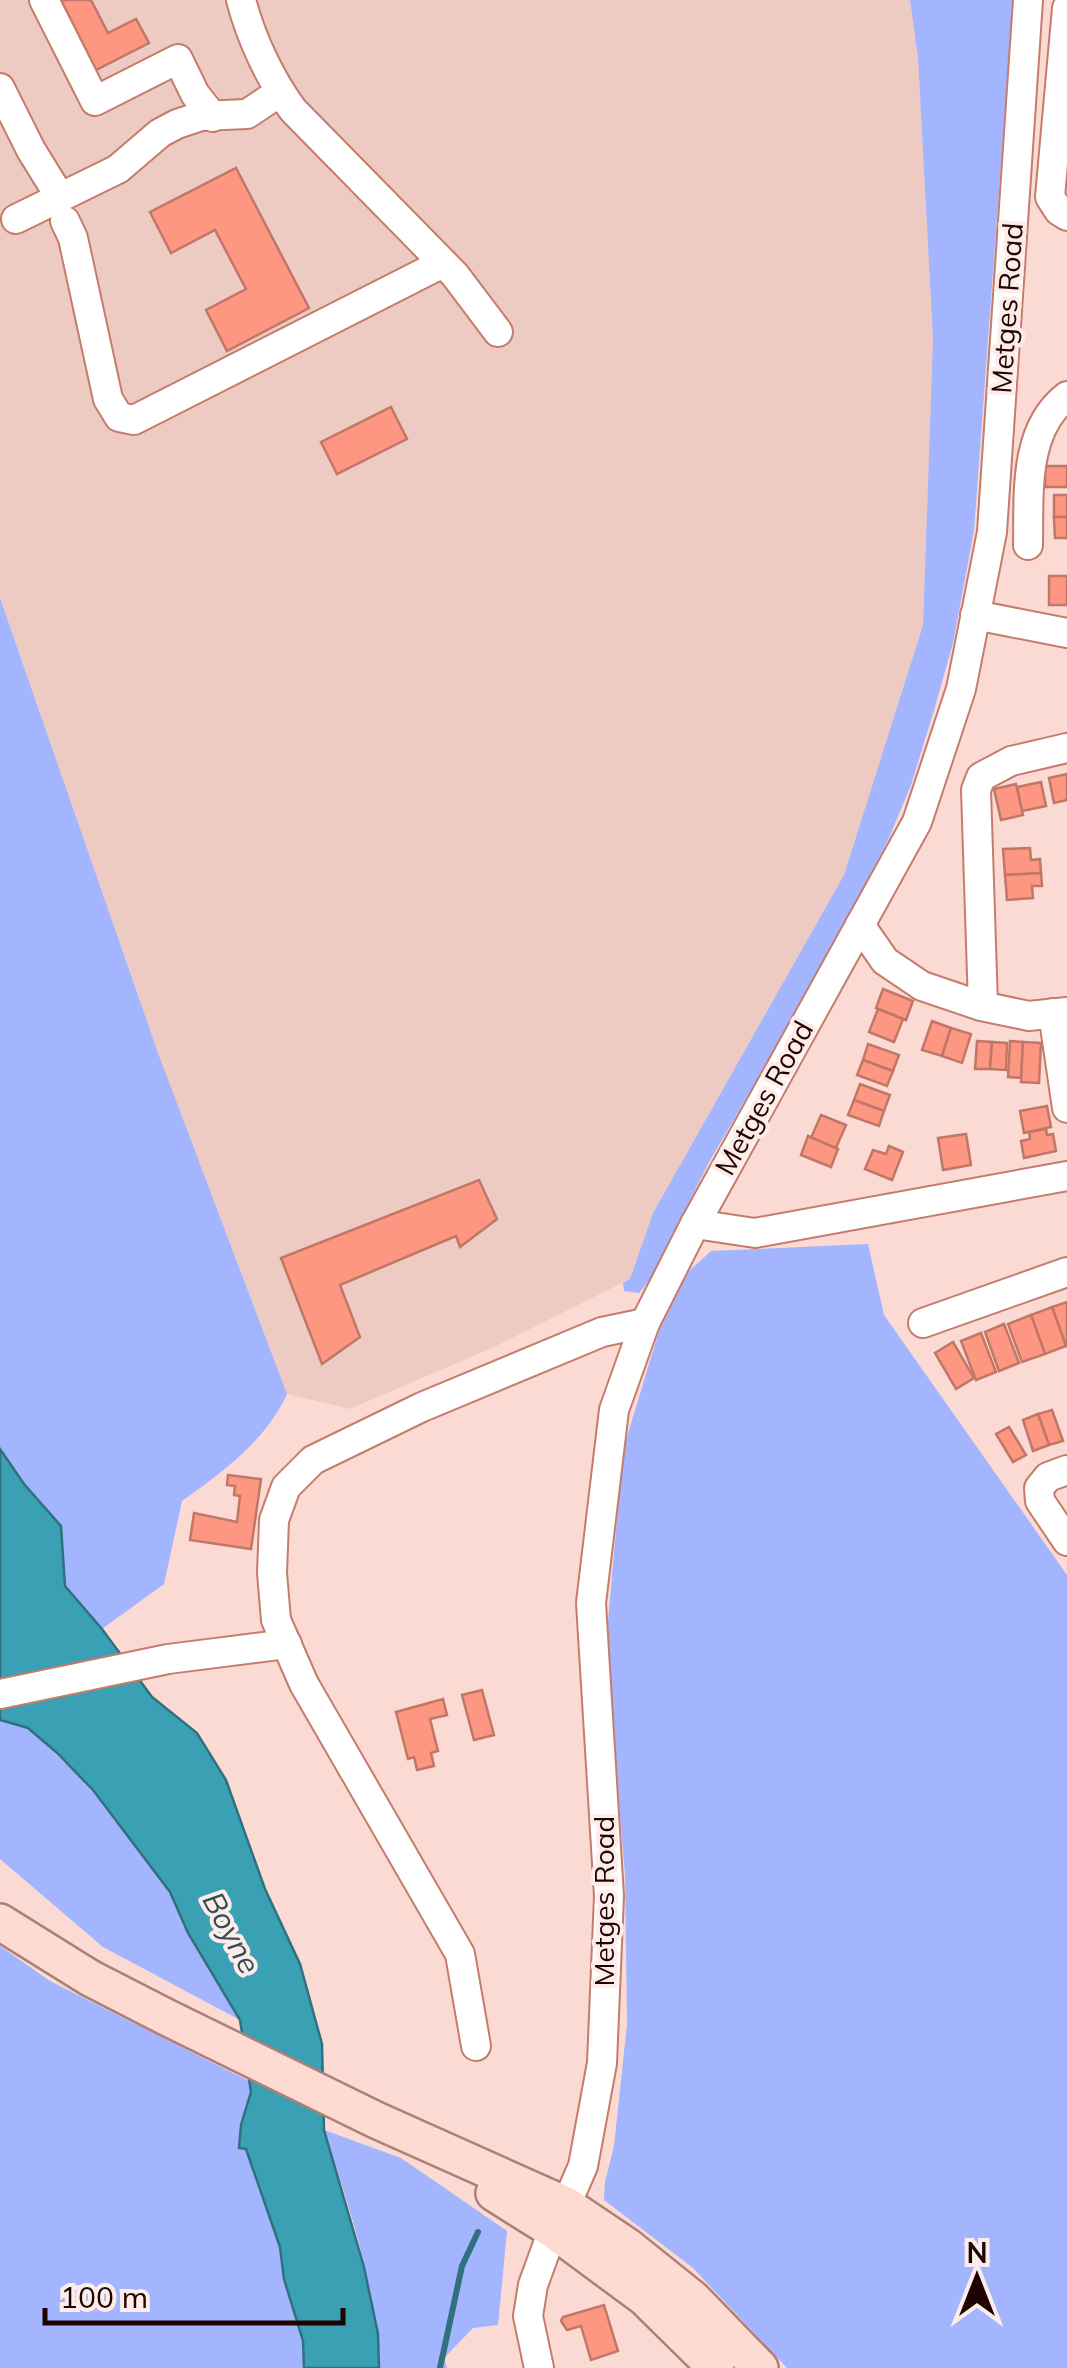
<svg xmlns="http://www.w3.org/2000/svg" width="1067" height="2368" font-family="Mulish,sans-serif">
<rect width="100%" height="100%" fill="#fbdad3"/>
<path fill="#eecbc2" d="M0 0H910L918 58 933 339 923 625 844 875 653 1213 630 1279 496 1346 350 1409 287 1394 158 1053 0 598Z"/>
<g fill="#a2b5fe">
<path d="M910 0H1013L974 531 953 643 935 707 911 785 889 838 836 945 709 1162 651 1278 639 1293 624 1291 623 1283 630 1279 653 1213 844 875 923 625 933 339 918 58Z"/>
<path d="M0 598 158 1053 287 1394C266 1440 223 1472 182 1501L164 1584 102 1629 65 1586 61 1526 24 1484 0 1449Z"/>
<path d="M868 1244 884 1315 1067 1575V2368H787L693 2268 604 2200 605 2182 614 2146 627 2024 625 1875 606 1644 623 1450 659 1331 688 1272 711 1251Z"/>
<path d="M0 1720 28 1728 93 1790 170 1892 180 1917 240 2020 103 1947 0 1859Z"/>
<path d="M0 1946 50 1981 249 2081 251 2092 241 2125 280 2247 284 2279 303 2341 304 2368H0Z"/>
<path d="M324 2130 401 2158 507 2231 498 2325 473 2328 444 2358 447 2368H379C377 2287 349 2207 324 2130Z"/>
</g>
<path fill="#3aa0b4" stroke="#31717f" stroke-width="2.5" d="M0 1449 24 1484 61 1526 65 1586 102 1629 152 1697 197 1733 226 1780 265 1889 300 1964 322 2044 324 2130 364 2267 378 2334 379 2368H304L303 2341 284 2279 280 2247 246 2149 239 2148 241 2125 251 2092 240 2020 188 1933 170 1892 93 1790 57 1753 28 1728 0 1720Z"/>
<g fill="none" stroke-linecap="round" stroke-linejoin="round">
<path stroke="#31717f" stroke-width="6" d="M440 2368 462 2266 478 2232"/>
</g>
<g fill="#fe9781" stroke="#c07767" stroke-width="2.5">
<path d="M61 0H91L108 33 136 19 149 43 96 70Z"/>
<path d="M236 168 309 308 227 351 206 310 246 289 215 230 171 253 150 212Z"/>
<path d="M391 407 407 439 337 474 321 442Z"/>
<rect x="1045" y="466" width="22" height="21"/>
<rect x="1054" y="495" width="13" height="22"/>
<path d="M1054 517H1067V538H1055Z"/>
<rect x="1049" y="576" width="18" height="29"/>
<path d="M1067 774V800L1054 803 1049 778Z"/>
<path d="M1041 782 1046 806 1022 811 1017 787Z"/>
<path d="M1016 784 1023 815 1001 820 994 789Z"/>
<path d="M1030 848 1031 860 1040 859 1041 873 1005 875 1003 849Z"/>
<path d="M1041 873 1042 886H1032L1033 898 1007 900 1005 875Z"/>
<path d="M883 989 913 1001 906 1020 876 1008Z"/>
<path d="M878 1009 903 1019 894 1042 869 1032Z"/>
<path d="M932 1021 951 1028 942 1056 922 1050Z"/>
<path d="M951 1028 971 1034 962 1063 942 1056Z"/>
<path d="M977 1041 992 1042 990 1069H975Z"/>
<path d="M1010 1041 1023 1042 1021 1078 1008 1077Z"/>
<path d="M992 1042 1007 1043 1006 1070 990 1069Z"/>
<path d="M1023 1042 1041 1043 1039 1083 1021 1082Z"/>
<path d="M868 1044 899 1055 893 1071 863 1060Z"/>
<path d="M863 1060 893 1071 887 1086 857 1075Z"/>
<path d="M860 1084 890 1095 884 1111 854 1100Z"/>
<path d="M854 1100 884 1111 879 1126 848 1115Z"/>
<path d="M1047 1106 1051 1127 1024 1133 1020 1111Z"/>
<path d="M821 1115 846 1125 836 1148 811 1138Z"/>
<path d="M1046 1129 1047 1135 1053 1134 1056 1151 1024 1158 1021 1141 1030 1139 1029 1132Z"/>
<path d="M966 1134 971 1165 943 1170 938 1138Z"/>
<path d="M808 1136 838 1149 831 1167 801 1155Z"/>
<path d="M889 1146 903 1152 892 1180 865 1169 873 1150 886 1154Z"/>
<path d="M479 1180 497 1219 460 1247 456 1236 340 1285 360 1337 322 1364 281 1258Z"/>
<path d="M1067 1302V1346H1066L1052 1307Z"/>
<path d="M1052 1307 1066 1346 1045 1354 1031 1315Z"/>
<path d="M1031 1315 1045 1354 1022 1362 1008 1324Z"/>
<path d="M1004 1324 1019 1363 999 1371 985 1332Z"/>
<path d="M981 1333 996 1372 976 1380 961 1341Z"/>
<path d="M953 1342 974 1378 956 1389 935 1353Z"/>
<path d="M1052 1410 1063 1441 1049 1445 1038 1414Z"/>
<path d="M1038 1414 1049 1445 1033 1451 1023 1420Z"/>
<path d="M1009 1427 1026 1455 1013 1462 996 1434Z"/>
<path d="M228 1475 261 1479 251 1549 190 1540 194 1513 237 1522 240 1496 234 1495 235 1486 227 1485Z"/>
<path d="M482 1690 494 1735 474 1740 462 1695Z"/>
<path d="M443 1699 447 1715 430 1719 438 1751 431 1753 434 1766 417 1770 414 1757 408 1759 396 1712Z"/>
<path d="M604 2305 618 2351 591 2360 581 2326 567 2330 561 2321 563 2317Z"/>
</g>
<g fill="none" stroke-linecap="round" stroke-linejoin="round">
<defs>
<g id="minor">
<path d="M44 0 95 101 178 59 195 94 213 117"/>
<path d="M241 0C251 38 270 79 293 110L455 275 498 332"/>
<path d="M1067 8 1050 197 1059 211 1067 216"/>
<path d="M0 88 31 150 60 197"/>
<path d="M16 219 118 169 160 133 177 124 201 116 247 114 280 92"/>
<path d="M65 221 73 238 108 399 119 417 134 420 443 263"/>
<path d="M1028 545C1029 494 1023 430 1067 396"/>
<path d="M975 615 1067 633"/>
<path d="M860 925 885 961 922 986 981 1006 1029 1016 1067 1012"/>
<path d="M983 1006 976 790 981 777 1011 761 1067 748"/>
<path d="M1053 1013 1067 1108"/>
<path d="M695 1224 755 1233 1067 1176"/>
<path d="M923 1323 1067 1272"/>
<path d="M1067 1470 1048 1477 1039 1488 1040 1501 1067 1541"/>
<path d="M0 1694 168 1659 287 1644"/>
<path d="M476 2046 460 1954 304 1684 276 1620 272 1573 274 1520 286 1487 313 1460 422 1407 602 1332 645 1323"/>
<path d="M566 2205 583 2166 602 2063 609 1896 591 1603 614 1410 645 1323 695 1224 917 822 961 689 992 532 1028 0"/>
<path d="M539 2368 528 2316 533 2285 553 2230"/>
</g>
<g id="major">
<path d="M0 1922 90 1978 168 2018 376 2120 566 2205 627 2246 693 2299 760 2368"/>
<path d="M494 2193 553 2230 645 2298 716 2368"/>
</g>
</defs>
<use href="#minor" stroke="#c67c6c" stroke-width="32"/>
<use href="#major" stroke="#ad7f76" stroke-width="40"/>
<use href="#minor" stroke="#fff" stroke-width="28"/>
<use href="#major" stroke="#fddad2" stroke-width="35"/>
</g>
<g text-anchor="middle" stroke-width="8" stroke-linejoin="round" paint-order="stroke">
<g font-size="28" fill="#1d0402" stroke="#fdece8">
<text transform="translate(1007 308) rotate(-86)" y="10">Metges Road</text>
<text transform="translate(764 1098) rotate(-61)" y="10">Metges Road</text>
<text transform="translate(604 1901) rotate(-90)" y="10">Metges Road</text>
</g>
<g font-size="30" font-style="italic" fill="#2f4e55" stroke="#fdece8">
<text transform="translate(231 1933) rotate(62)" y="10">Boyne</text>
</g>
</g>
<g transform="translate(977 2278)" stroke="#fdece8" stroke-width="8" paint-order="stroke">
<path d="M0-8L18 38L0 25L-18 38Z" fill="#1d0402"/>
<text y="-15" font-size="28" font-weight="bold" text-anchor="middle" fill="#1d0402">N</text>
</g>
<path d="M45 2308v15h298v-15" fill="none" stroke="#1d0402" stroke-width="5"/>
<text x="60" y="2308" font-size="30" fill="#1d0402" stroke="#fdece8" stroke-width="8" paint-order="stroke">100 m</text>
</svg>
